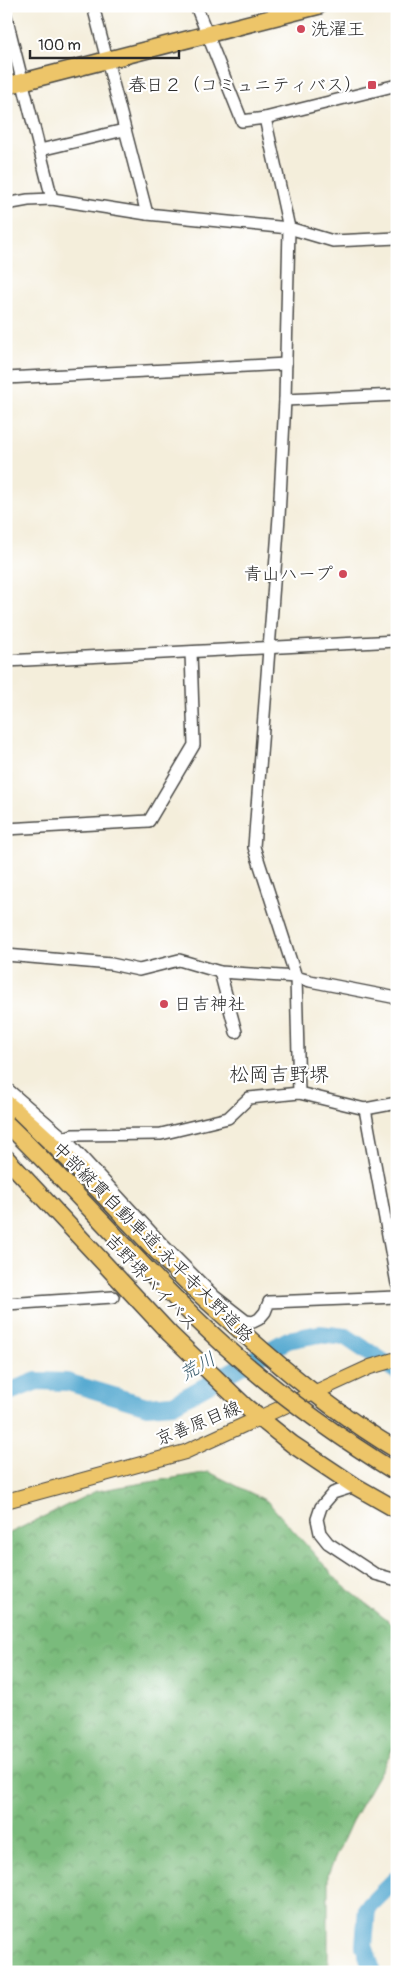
<svg xmlns="http://www.w3.org/2000/svg" width="403" height="1978" font-family="Pangolin,'Klee One',sans-serif">
<defs>
<pattern id="forest-crowns" width="20" height="18" patternUnits="userSpaceOnUse" patternTransform="scale(1.25)"><rect width="20" height="18" fill="#7abb7b"/><path d="M2 6a3 3 0 1 1 6 0M12 15a3 3 0 1 1 6 0" fill="none" stroke="#649865"/></pattern>
</defs>
<rect width="100%" height="100%" fill="#fff"/>
<filter id="ink" filterUnits="userSpaceOnUse"><feTurbulence type="fractalNoise" baseFrequency=".02" numOctaves="2"/><feDisplacementMap in="SourceGraphic" scale="10" xChannelSelector="R" yChannelSelector="G"/><feConvolveMatrix kernelMatrix="1 2 1 2 8 2 1 2 1" color-interpolation-filters="sRGB"/></filter>
<filter id="wash" filterUnits="userSpaceOnUse"><feTurbulence type="fractalNoise" baseFrequency=".0096" numOctaves="4" result="noise"/><feDisplacementMap in="SourceGraphic" scale="20" xChannelSelector="R" yChannelSelector="G"/><feGaussianBlur stdDeviation="1.12" result="paint"/><feColorMatrix in="noise" values="0 0 0 0 0 0 0 0 0 0 0 0 0 0 0 0 0 1.4 0 .05"/><feComposite in="paint" operator="in"/></filter>
<g filter="url(#wash)">
<rect width="100%" height="100%" fill="#f4eedb"/>
<path fill="url(#forest-crowns)" stroke="#527353" d="M209 1472 267 1501 341 1584 397 1628V1742L352 1821 328 1874V1972H6V1533H10L96 1491Z"/>
<g fill="none" stroke-linecap="round" stroke-linejoin="round">
<g stroke="#54a9d0" stroke-width="18">
<path d="M6 1393 37 1381 67 1382 147 1406 173 1404 288 1340 319 1334 346 1337 397 1371"/>
<path d="M373 1972 364 1946 367 1908 397 1878"/>
</g>
</g>
</g>
<g filter="url(#ink)">
<g fill="none" stroke-linecap="round" stroke-linejoin="round">
<path stroke="#ccc7b8" stroke-width="11" stroke-dasharray="11 5.5" stroke-linecap="butt" d="M113 1297 158 1249"/>
<defs>
<g id="minor">
<path d="M93 6 147 214"/>
<path d="M196 6 242 121 265 118 397 85"/>
<path d="M6 16 52 199"/>
<path d="M265 118 289 228 285 400 279 517 254 847 296 977 299 1093"/>
<path d="M40 150 124 130"/>
<path d="M6 204 28 200 52 199 147 214 289 228 333 241 397 238"/>
<path d="M6 378 286 364"/>
<path d="M285 400 397 395"/>
<path d="M6 661 397 641"/>
<path d="M6 829 149 821 194 745 191 652"/>
<path d="M6 955 111 964 139 970 179 960 220 972 296 977 310 981 397 998"/>
<path d="M220 972 236 1032"/>
<path d="M6 1088 64 1138 163 1245 214 1296 246 1321 253 1322 259 1319 265 1312 269 1302 397 1297"/>
<path d="M365 1109 397 1284"/>
<path d="M64 1138 73 1135 161 1134 228 1118 249 1098 299 1093 365 1109 397 1103"/>
<path d="M6 1304 113 1297"/>
<path d="M355 1486 333 1493 321 1507 317 1519 320 1533 328 1543 375 1574 397 1580"/>
</g>
<path id="major" d="M6 1501 185 1452 370 1367 397 1359"/>
<g id="highway">
<path d="M6 86 318 6"/>
<path d="M6 1103C69 1154 122 1217 179 1274 199 1295 221 1313 243 1333 291 1376 341 1417 397 1450"/>
<path d="M6 1158 170 1334 246 1407 292 1444 355 1486 397 1510"/>
</g>
</defs>
<use href="#minor" stroke="#494845" stroke-width="14"/>
<use href="#major" stroke="#494845" stroke-width="16"/>
<use href="#highway" stroke="#494845" stroke-width="19"/>
<use href="#minor" stroke="#fff" stroke-width="11"/>
<use href="#major" stroke="#edc569" stroke-width="14"/>
<use href="#highway" stroke="#edc569" stroke-width="16"/>
<defs>
<path id="highway-bridge" d="M6 1123C81 1195 147 1275 224 1345 277 1393 335 1435 397 1473"/>
</defs>
<use href="#highway-bridge" stroke="#494845" stroke-width="19" stroke-linecap="butt"/>
<use href="#highway-bridge" stroke="#edc569" stroke-width="16"/>
</g>
</g>
<g fill="#d1495b" stroke="#fff" stroke-width="2">
<circle cx="301" cy="29" r="5"/>
<rect x="367" y="80" width="10" height="10" rx="2.5"/>
<circle cx="343" cy="574" r="5"/>
<circle cx="164" cy="1004" r="5"/>
</g>
<g text-anchor="middle" stroke-width="4.5" stroke-linejoin="round" paint-order="stroke">
<g font-size="18" fill="#2b2b2b" stroke="#fff" text-anchor="start">
<text x="311" y="35">洗濯王</text>
<text x="362" y="91" text-anchor="end">春日２（コミュニティバス）</text>
<text x="333" y="580" text-anchor="end">青山ハープ</text>
<text x="174" y="1010">日吉神社</text>
</g>
<g font-size="18" fill="#2b2b2b" stroke="#fff">
<text transform="translate(153 1242) rotate(45)" y="6">中部縦貫自動車道;永平寺大野道路</text>
<text transform="translate(151 1282) rotate(47)" y="6">吉野堺バイパス</text>
<text transform="translate(198 1423) rotate(-22)" y="6">京善原目線</text>
</g>
<g font-size="19" font-style="italic" fill="#3b5d6d" stroke="#fff">
<text transform="translate(197 1366) rotate(-29)" y="7">荒川</text>
</g>
<g font-size="20" fill="#2b2b2b" stroke="#fff">
<text x="279" y="1081">松岡吉野堺</text>
</g>
</g>
<rect width="403" height="1978" fill="none" stroke="#fff" stroke-width="25"/>
<path d="M30 50v8h149v-8" fill="none" stroke="#2b2b2b" stroke-width="2.5"/>
<text x="38" y="50" font-size="15" fill="#2b2b2b" stroke="#ffffff" stroke-width="4" paint-order="stroke">100 m</text>
</svg>
